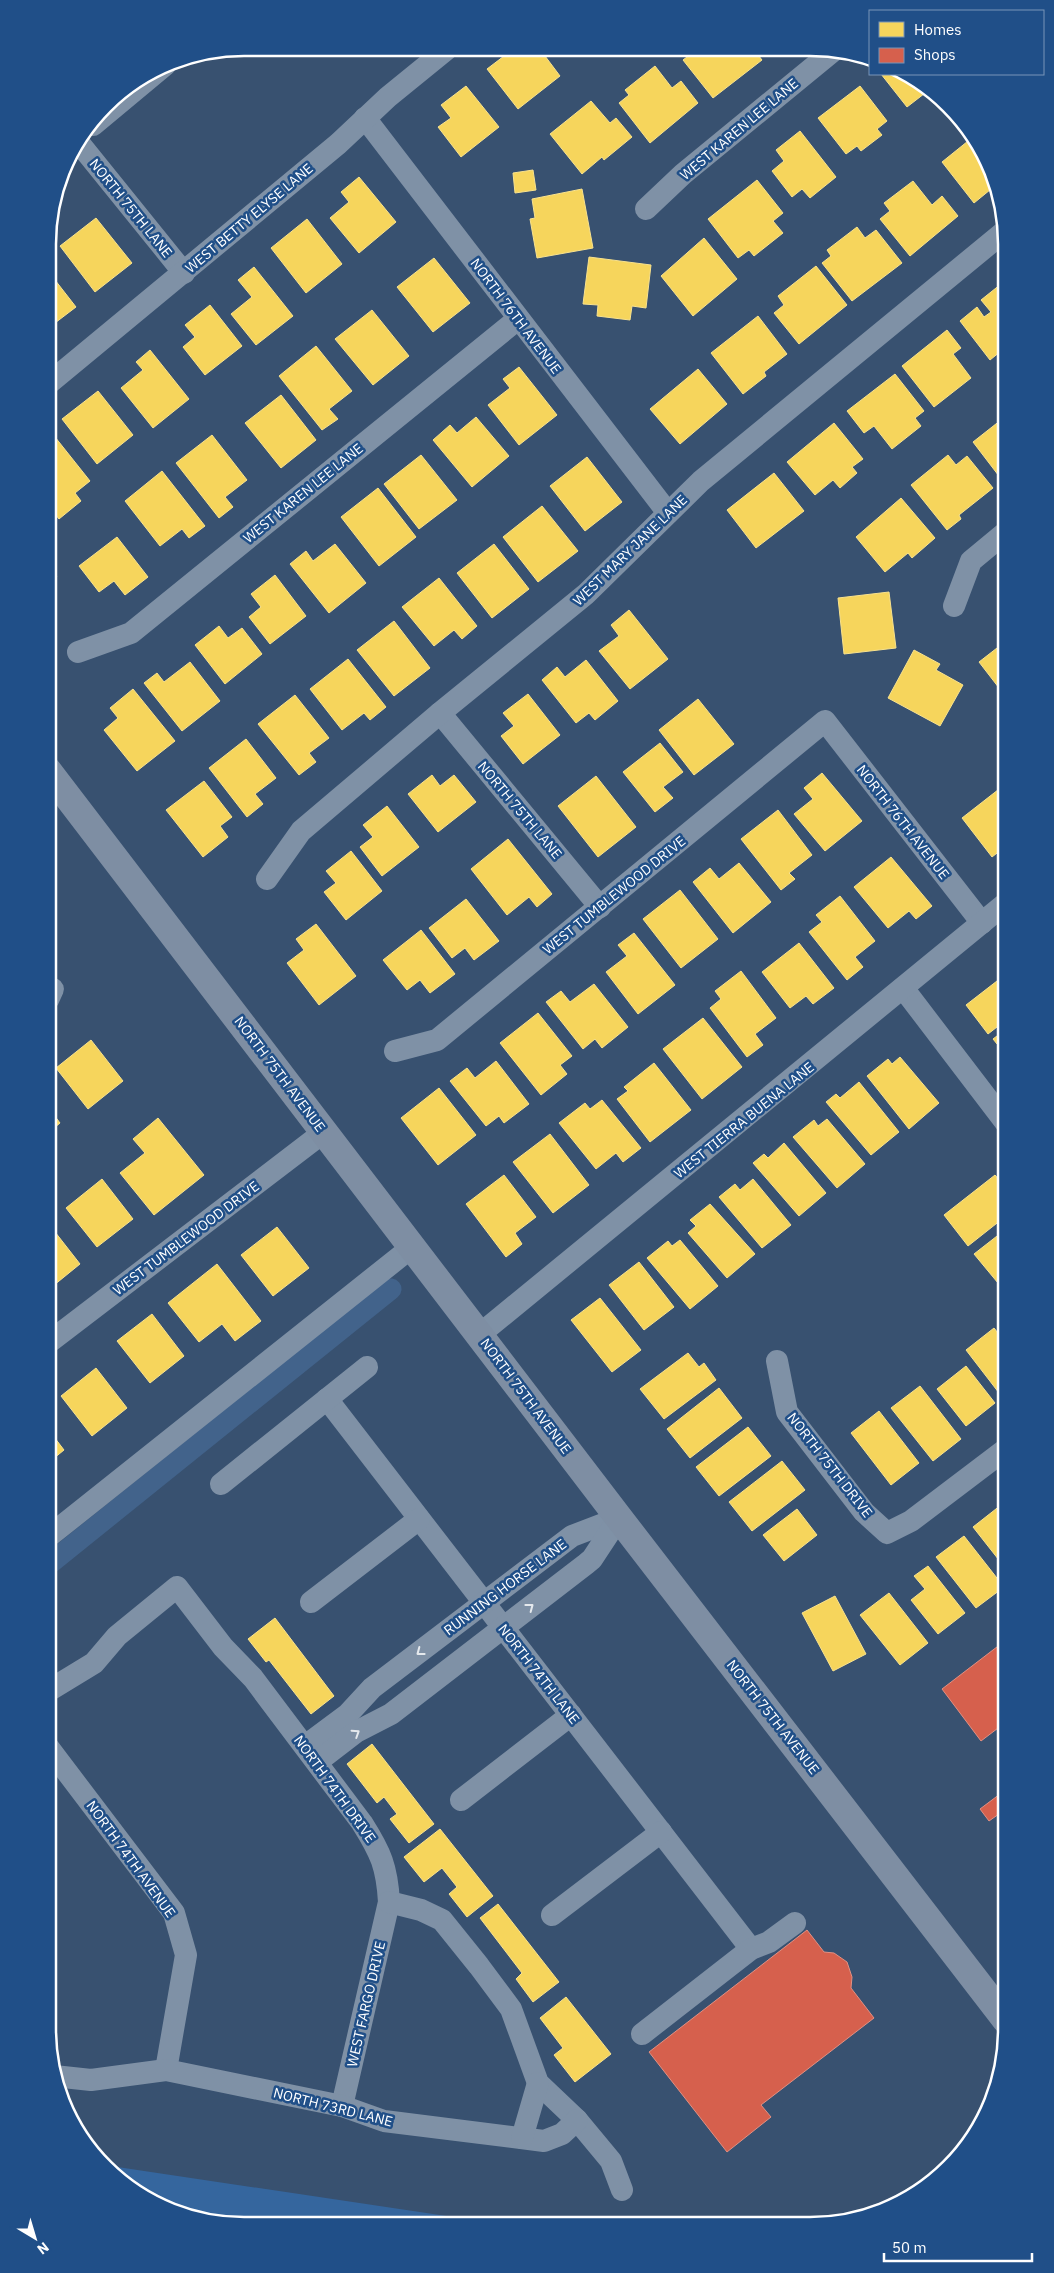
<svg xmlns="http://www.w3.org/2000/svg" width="1054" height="2273" font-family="'IBM Plex Sans',sans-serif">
<rect width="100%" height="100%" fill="#385170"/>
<path fill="#35669e" d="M104 2165 500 2224 206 2222 158 2205 114 2176Z"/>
<g fill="#f6d55c" stroke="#f9e28d">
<path d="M510 49H545L542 52 560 76 518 109 487 69 508 53 507 51Z"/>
<path d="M696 50 755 51 762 60 713 98 683 60Z"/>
<path d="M655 66 672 88 681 81 698 103 650 143 619 103 629 95 625 90Z"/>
<path d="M881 74H905L929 90 907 107Z"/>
<path d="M466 86 499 127 461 157 438 127 451 118 441 105Z"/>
<path d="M860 86 887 121 877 129 882 135 861 151 857 146 846 154 818 118Z"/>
<path d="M591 101 610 123 616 118 632 137 604 160 602 157 582 174 550 134Z"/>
<path d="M800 131 836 177 810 198 802 189 792 197 772 171 784 161 776 150Z"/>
<path d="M973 137 980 146 996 185 974 203 942 162Z"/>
<path d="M533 170 536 190 515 193 513 173Z"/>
<path d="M359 177 396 222 359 253 330 218 349 202 341 192Z"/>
<path d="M757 180 783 213 773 221 783 233 754 256 749 250 738 258 708 219Z"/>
<path d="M913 181 932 205 942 196 958 216 910 256 880 219 890 211 884 203Z"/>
<path d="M582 189 593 248 537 258 530 219 535 218 532 199Z"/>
<path d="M96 218 132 263 95 292 60 246Z"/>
<path d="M307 219 342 264 306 293 271 248Z"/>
<path d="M857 227 865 238 876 230 902 263 852 301 822 263 831 256 827 250Z"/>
<path d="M704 238 737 279 693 316 661 276Z"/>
<path d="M589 257 651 265 646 308 632 306 630 320 597 316 598 305 583 304Z"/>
<path d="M434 258 470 303 433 332 397 287Z"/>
<path d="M816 266 847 305 799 344 774 313 784 305 778 296Z"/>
<path d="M254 267 293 316 256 345 231 314 252 297 238 280Z"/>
<path d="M48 271 76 307 51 326 48 322Z"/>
<path d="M1006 280V347L990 360 960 321 977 307 984 317 991 312 981 300Z"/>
<path d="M210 305 242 346 205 375 183 347 195 337 185 325Z"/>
<path d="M372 310 409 356 373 385 335 339Z"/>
<path d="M758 316 787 354 764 372 766 376 743 394 711 353Z"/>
<path d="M947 330 961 348 953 354 971 378 934 407 902 366Z"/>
<path d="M316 346 352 391 329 409 338 419 322 430 279 376Z"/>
<path d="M150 350 189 399 153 428 121 388 143 370 136 362Z"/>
<path d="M519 367 557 415 519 445 488 405 510 388 503 379Z"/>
<path d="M698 369 727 404 680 444 650 409Z"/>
<path d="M895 374 924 411 915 418 921 426 892 449 874 426 864 433 847 411Z"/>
<path d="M98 391 133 435 97 464 62 419Z"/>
<path d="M281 395 316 440 281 468 245 423Z"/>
<path d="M1006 416V477L1002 480 973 442Z"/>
<path d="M476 417 509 456 472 487 433 440 450 425 457 433Z"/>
<path d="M834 423 863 459 852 467 857 473 840 488 833 480 815 495 787 462Z"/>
<path d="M212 435 247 480 225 497 233 507 219 518 176 463Z"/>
<path d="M55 437 90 481 75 493 81 501 59 519 48 505V443Z"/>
<path d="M421 455 457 500 419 529 384 484Z"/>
<path d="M948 455 956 465 967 456 993 488 959 515 961 519 947 530 911 485Z"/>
<path d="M587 457 622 502 585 531 550 486Z"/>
<path d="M162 471 205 526 189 538 182 529 160 546 125 501Z"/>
<path d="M774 473 804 511 756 548 727 510Z"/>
<path d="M378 488 416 537 379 566 341 517Z"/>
<path d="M901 498 935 538 912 558 908 553 885 572 856 537Z"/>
<path d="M542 506 578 551 538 582 503 537Z"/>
<path d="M117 537 148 577 125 595 114 581 99 592 79 566Z"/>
<path d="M335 544 366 583 329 613 290 564 306 551 313 561Z"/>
<path d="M494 544 529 589 492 618 457 573Z"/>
<path d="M48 566 57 577 48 584Z"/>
<path d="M275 575 306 616 270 644 249 617 261 607 251 594Z"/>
<path d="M439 578 477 626 462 639 454 630 434 646 402 607Z"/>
<path d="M889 592 896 648 844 654 838 598Z"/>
<path d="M629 610 668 659 630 689 599 651 619 636 611 625Z"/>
<path d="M394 621 430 668 394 696 357 650Z"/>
<path d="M219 626 228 638 242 628 262 654 225 684 195 645Z"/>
<path d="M1006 641V697L979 662Z"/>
<path d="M914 650 940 664 936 670 963 685 940 726 888 698Z"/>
<path d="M348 659 386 707 370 720 364 713 342 730 310 689Z"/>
<path d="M586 660 618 701 595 720 589 713 576 723 542 680 557 667 565 677Z"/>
<path d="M190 662 220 701 182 731 144 683 157 673 164 682Z"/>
<path d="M133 689 175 741 137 771 104 730 118 718 110 708Z"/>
<path d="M528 694 560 735 523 764 501 736 514 726 503 713Z"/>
<path d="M295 695 329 738 309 753 316 762 299 775 258 724Z"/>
<path d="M698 699 734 744 694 775 659 730Z"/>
<path d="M246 739 276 778 255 794 263 804 247 817 209 768Z"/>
<path d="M660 743 683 772 663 787 673 798 655 812 623 772Z"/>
<path d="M822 773 862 821 825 851 794 814 813 799 804 788Z"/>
<path d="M432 775 440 786 454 775 476 802 438 832 408 794Z"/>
<path d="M596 776 636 827 598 857 558 806Z"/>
<path d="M204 781 232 817 220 826 228 837 203 857 166 810Z"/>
<path d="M1003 786 1006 791V840L1003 843 1006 846 992 857 962 818Z"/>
<path d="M387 806 419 847 382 876 360 847 373 837 363 825Z"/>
<path d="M778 810 812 855 789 873 795 879 781 890 741 839Z"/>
<path d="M508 839 552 894 537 907 529 897 507 915 471 869Z"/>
<path d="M351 851 382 891 346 920 324 892 336 883 326 871Z"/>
<path d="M891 857 932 906 916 919 909 911 888 928 854 887Z"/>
<path d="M739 863 771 902 733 933 693 882 710 868 719 879Z"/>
<path d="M680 890 718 939 681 968 643 919Z"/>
<path d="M840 896 875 941 855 957 863 967 847 980 809 932 822 922 816 915Z"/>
<path d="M466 899 499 941 474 960 465 948 452 958 429 928Z"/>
<path d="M316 924 356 976 319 1005 287 963 304 950 296 939Z"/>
<path d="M421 930 455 974 430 993 420 980 407 990 383 960Z"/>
<path d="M634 933 675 985 638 1014 606 972 627 956 618 945Z"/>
<path d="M799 943 834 988 813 1004 806 996 790 1008 762 972Z"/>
<path d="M741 971 776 1018 755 1034 763 1045 747 1057 710 1008 721 999 715 991Z"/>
<path d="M1006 974V1020L988 1034 966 1005Z"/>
<path d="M594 984 628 1027 602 1048 595 1039 583 1049 546 1002 561 991 570 1002Z"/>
<path d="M538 1013 572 1056 560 1065 567 1074 541 1095 500 1043Z"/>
<path d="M703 1018 742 1067 702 1099 663 1049Z"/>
<path d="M1006 1029V1055L993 1039Z"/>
<path d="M91 1040 123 1081 88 1109 56 1068Z"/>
<path d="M900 1057 939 1103 909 1129 867 1076 888 1059 892 1064Z"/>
<path d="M496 1061 529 1104 504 1123 499 1116 486 1126 450 1081 467 1068 475 1078Z"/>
<path d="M654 1063 691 1110 650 1142 617 1099 628 1091 624 1087Z"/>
<path d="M859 1082 899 1132 871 1155 826 1102 836 1094 840 1098Z"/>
<path d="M439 1088 476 1135 438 1165 401 1118Z"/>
<path d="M602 1100 641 1148 623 1162 616 1153 596 1169 559 1123 585 1103 590 1109Z"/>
<path d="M48 1107 60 1123 48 1133Z"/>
<path d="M158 1118 204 1175 154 1215 120 1173 145 1153 133 1139Z"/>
<path d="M827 1119 865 1164 837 1188 793 1137 814 1120 818 1126Z"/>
<path d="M550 1134 589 1185 553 1213 513 1162Z"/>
<path d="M784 1143 826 1193 799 1216 753 1163 764 1154 768 1158Z"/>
<path d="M504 1175 536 1217 515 1233 522 1244 506 1257 466 1204Z"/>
<path d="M995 1175 1006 1188V1216L968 1246 944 1215Z"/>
<path d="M102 1179 133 1219 97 1247 66 1208Z"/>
<path d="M753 1179 791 1225 762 1248 719 1197 735 1184 740 1190Z"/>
<path d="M710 1204 755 1254 727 1278 688 1233 696 1226 690 1220Z"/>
<path d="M48 1223 80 1264 48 1290Z"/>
<path d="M277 1227 309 1268 273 1296 241 1255Z"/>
<path d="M1006 1229V1276L998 1283 974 1254Z"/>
<path d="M680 1240 718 1286 690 1309 647 1258 668 1241 672 1246Z"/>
<path d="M639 1262 674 1307 644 1330 609 1285Z"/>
<path d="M217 1264 261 1321 235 1341 222 1324 199 1342 168 1303Z"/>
<path d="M600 1298 641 1350 612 1372 571 1320Z"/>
<path d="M152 1314 184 1356 150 1383 117 1341Z"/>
<path d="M994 1328 1006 1343V1402L966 1350Z"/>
<path d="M688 1353 699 1367 704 1363 716 1380 664 1419 640 1389Z"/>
<path d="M966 1366 995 1403 966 1426 937 1389Z"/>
<path d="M96 1368 127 1408 92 1436 61 1396Z"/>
<path d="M920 1386 961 1439 933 1461 891 1408Z"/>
<path d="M719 1388 742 1418 690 1458 667 1429Z"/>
<path d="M879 1411 919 1463 891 1485 851 1433Z"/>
<path d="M748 1427 771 1456 719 1496 696 1467Z"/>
<path d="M48 1429 64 1450 48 1463Z"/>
<path d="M782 1461 805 1490 752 1531 729 1502Z"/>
<path d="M1001 1505 1006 1511V1569L973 1527Z"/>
<path d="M797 1509 817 1535 784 1561 763 1535Z"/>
<path d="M964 1536 1004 1587 976 1608 936 1557Z"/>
<path d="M928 1566 965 1613 938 1634 911 1600 925 1589 914 1576Z"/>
<path d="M889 1593 928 1643 900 1665 860 1615Z"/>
<path d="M835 1596 866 1654 833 1671 802 1613Z"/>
<path d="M275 1618 334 1696 311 1714 269 1660 266 1662 248 1639Z"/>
<path d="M372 1744 434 1824 409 1843 390 1819 397 1814 384 1797 377 1803 347 1764Z"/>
<path d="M440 1829 493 1896 467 1917 449 1894 457 1887 442 1868 424 1882 404 1857Z"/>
<path d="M498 1904 559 1982 533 2002 516 1979 522 1973 480 1918Z"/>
<path d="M566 1997 611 2054 575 2082 554 2055 563 2048 540 2018Z"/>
</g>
<g fill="#d6604d" stroke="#e29082">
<path d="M1006 1640V1722L981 1741 942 1689Z"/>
<path d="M1004 1791 1006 1794V1809L989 1821 980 1809Z"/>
<path d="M807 1930 824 1952 834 1953 847 1962 852 1977 851 1988 874 2018 761 2105 771 2117 727 2152 649 2052Z"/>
</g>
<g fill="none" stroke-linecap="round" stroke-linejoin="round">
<path stroke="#42638b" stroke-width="21" d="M48 1565 391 1289"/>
<g stroke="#7f91a6" stroke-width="22">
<path d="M365 118 668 513"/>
<path d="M93 125 165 65"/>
<path d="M79 143 184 273"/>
<path d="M646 209 683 174 833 51"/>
<path d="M48 384 338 144 388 97 447 49"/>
<path d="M954 606 971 561 1006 532"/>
<path d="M78 652 131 633 518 319"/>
<path d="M440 713 600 907"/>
<path d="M267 879 301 831 440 713 586 594 701 481 1005 231"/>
<path d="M903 988 1006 1123"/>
<path d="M48 1000 53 989"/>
<path d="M395 1051 437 1040 825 721 982 923"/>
<path d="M479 1335 1006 903"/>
<path d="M48 1343 324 1132"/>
<path d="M777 1361 787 1412 864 1512 887 1533 911 1521 1006 1449"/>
<path d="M327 1399 751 1949"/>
<path d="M221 1484 367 1367"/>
<path d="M48 1537 412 1247"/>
<path d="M311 1602 419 1519"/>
<path d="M48 1691 94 1663 117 1636 177 1587 223 1647 253 1678 362 1823C381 1853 387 1867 389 1902L342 2106"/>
<path d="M305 1746 348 1714 372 1688 572 1536 619 1518"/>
<path d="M48 1747 174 1913 186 1955 166 2070"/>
<path d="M317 1762 356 1732 391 1714 586 1564 592 1559 619 1518"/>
<path d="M461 1800 571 1715"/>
<path d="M389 1902 421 1910 442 1920 479 1966 511 2009 538 2083 577 2120 611 2161 622 2190"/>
<path d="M552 1915 661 1832"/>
<path d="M642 2034 751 1949 769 1942 795 1923"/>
<path d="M54 2076 91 2080 166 2070 342 2106 384 2121 544 2141 562 2134 577 2120"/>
<path d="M522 2138 538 2083"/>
</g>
<path stroke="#7e8ea3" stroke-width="28" d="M48 771 619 1518 1006 2020"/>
</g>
<defs><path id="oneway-chevron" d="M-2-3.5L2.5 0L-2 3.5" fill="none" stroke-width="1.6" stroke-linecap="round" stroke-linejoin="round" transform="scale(1.25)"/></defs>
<g stroke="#e5e9ed">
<use href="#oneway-chevron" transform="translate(530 1607) rotate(-37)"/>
<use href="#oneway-chevron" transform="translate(420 1652) rotate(143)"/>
<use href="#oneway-chevron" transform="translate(356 1733) rotate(-33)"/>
</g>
<g text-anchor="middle" stroke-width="5" stroke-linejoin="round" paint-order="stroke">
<g font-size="14" fill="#fff" stroke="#204f88">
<text transform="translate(739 129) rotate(-40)" y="5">WEST KAREN LEE LANE</text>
<text transform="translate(131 208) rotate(51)" y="5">NORTH 75TH LANE</text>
<text transform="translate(249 218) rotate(-40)" y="5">WEST BETTY ELYSE LANE</text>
<text transform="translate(516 316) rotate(53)" y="5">NORTH 76TH AVENUE</text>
<text transform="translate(303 493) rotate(-39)" y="5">WEST KAREN LEE LANE</text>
<text transform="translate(630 550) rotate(-44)" y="5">WEST MARY JANE LANE</text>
<text transform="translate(520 810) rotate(50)" y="5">NORTH 75TH LANE</text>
<text transform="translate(903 822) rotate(52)" y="5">NORTH 76TH AVENUE</text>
<text transform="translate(614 895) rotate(-39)" y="5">WEST TUMBLEWOOD DRIVE</text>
<text transform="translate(280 1074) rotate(53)" y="5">NORTH 75TH AVENUE</text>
<text transform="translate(744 1120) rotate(-39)" y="5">WEST TIERRA BUENA LANE</text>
<text transform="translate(186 1238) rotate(-37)" y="5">WEST TUMBLEWOOD DRIVE</text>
<text transform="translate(526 1396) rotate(53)" y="5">NORTH 75TH AVENUE</text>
<text transform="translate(830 1465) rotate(52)" y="5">NORTH 75TH DRIVE</text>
<text transform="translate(505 1587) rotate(-37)" y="5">RUNNING HORSE LANE</text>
<text transform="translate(539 1674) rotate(52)" y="5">NORTH 74TH LANE</text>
<text transform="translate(773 1717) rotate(52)" y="5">NORTH 75TH AVENUE</text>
<text transform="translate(335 1789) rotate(54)" y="5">NORTH 74TH DRIVE</text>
<text transform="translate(131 1859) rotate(54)" y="5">NORTH 74TH AVENUE</text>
<text transform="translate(366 2004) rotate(-77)" y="5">WEST FARGO DRIVE</text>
<text transform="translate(333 2107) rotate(14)" y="5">NORTH 73RD LANE</text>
</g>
</g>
<path d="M0 0H1054V2273H0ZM244 56H810A188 188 0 0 1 998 244V2029A188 188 0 0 1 810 2217H244A188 188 0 0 1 56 2029V244A188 188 0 0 1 244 56Z" fill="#204f88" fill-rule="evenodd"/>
<path fill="none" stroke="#fff" stroke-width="2.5" d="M244 56H810A188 188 0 0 1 998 244V2029A188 188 0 0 1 810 2217H244A188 188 0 0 1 56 2029V244A188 188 0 0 1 244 56Z"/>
<rect x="869" y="10" width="175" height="65" fill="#204f88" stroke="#7995b8"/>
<rect x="879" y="22" width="25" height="15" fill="#f6d55c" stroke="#7995b8"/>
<text x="914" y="35" font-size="15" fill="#ffffff">Homes</text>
<rect x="879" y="48" width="25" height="15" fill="#d6604d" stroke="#7995b8"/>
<text x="914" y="60" font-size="15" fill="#ffffff">Shops</text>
<g transform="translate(35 2238) rotate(142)" stroke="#204f88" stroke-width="4" paint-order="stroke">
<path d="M0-4L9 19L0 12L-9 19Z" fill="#ffffff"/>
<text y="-8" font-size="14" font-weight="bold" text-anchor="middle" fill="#ffffff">N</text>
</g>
<path d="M884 2253v8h148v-8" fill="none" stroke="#ffffff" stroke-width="2.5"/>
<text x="892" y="2253" font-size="15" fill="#ffffff" stroke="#204f88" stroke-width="4" paint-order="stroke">50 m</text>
</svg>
